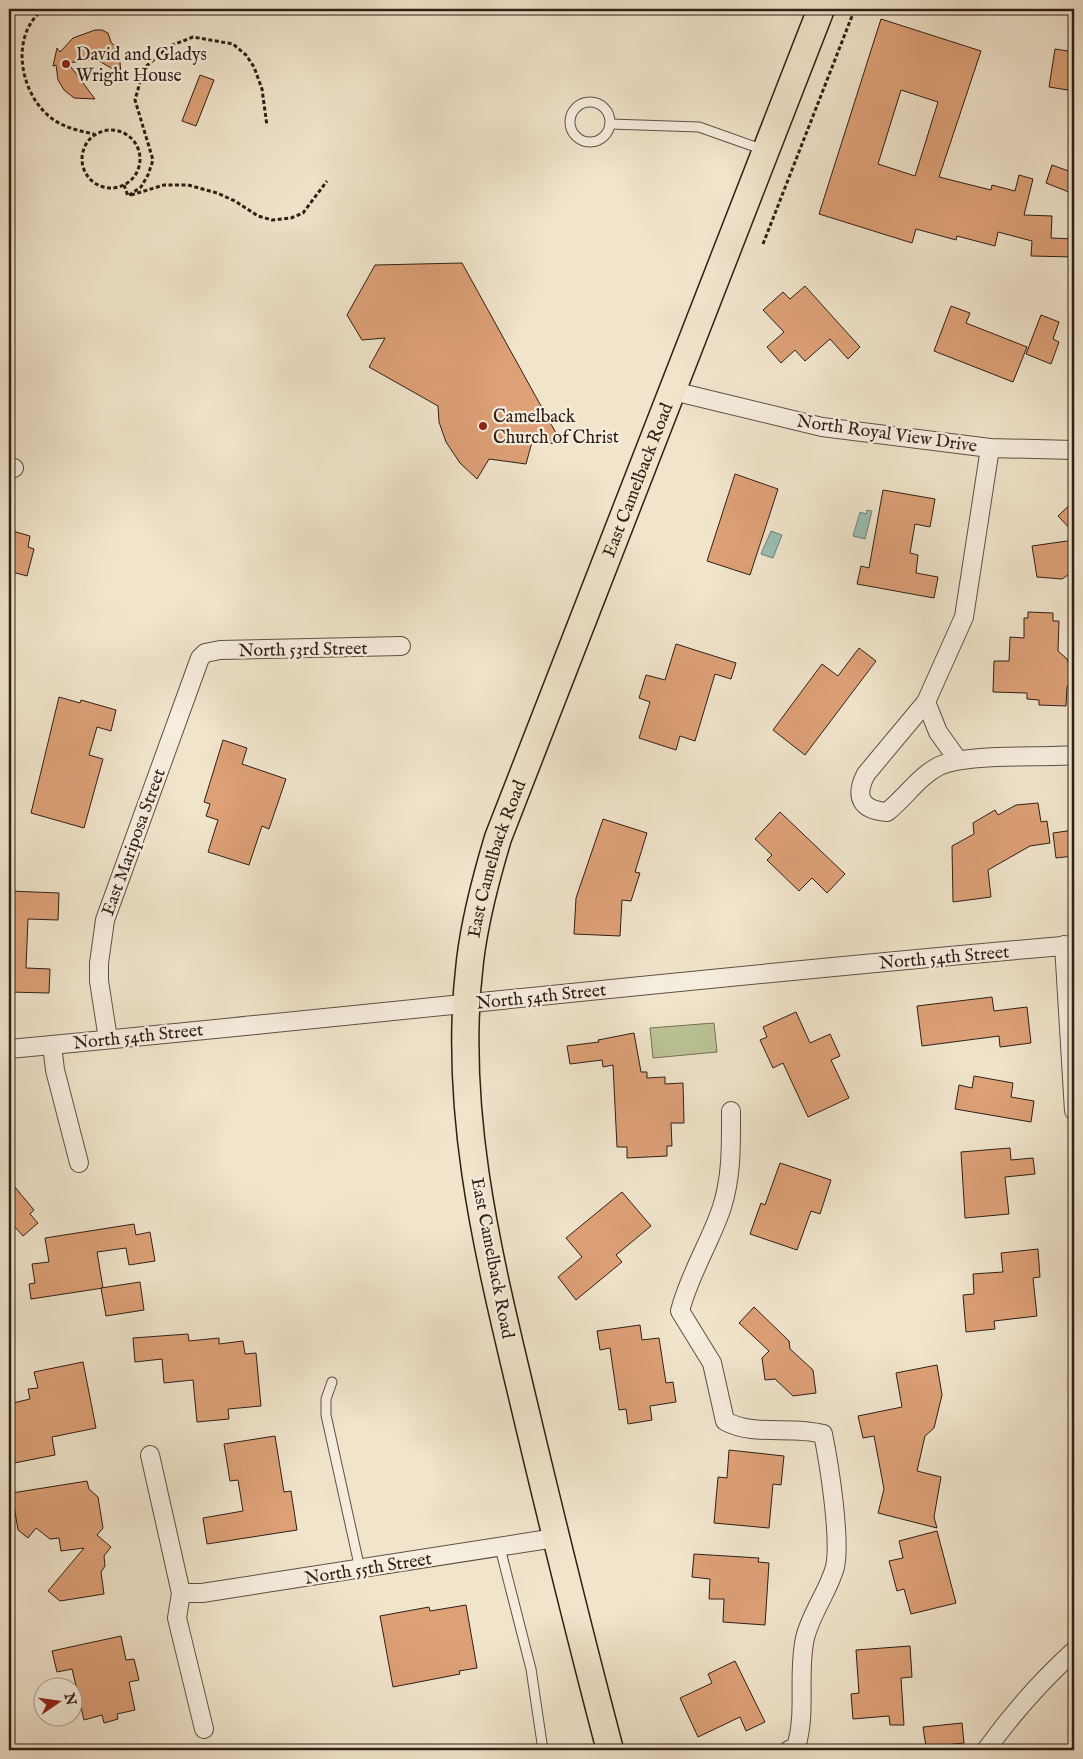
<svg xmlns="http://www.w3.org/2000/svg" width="1083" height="1759" font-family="'IM FELL English',serif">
<rect width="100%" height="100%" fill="#f0e4cb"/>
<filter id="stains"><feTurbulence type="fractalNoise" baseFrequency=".004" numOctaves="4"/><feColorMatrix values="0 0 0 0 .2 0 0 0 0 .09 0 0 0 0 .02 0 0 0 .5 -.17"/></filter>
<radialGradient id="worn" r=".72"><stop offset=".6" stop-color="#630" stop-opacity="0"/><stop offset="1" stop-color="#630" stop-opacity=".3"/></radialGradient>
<path fill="#bbc496" stroke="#757256" d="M714 1023 717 1052 653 1058 650 1028Z"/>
<g fill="#9abfb4" stroke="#6f7f75">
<path d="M867 510 872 511 865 539 853 536 860 512 866 514Z"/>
<path d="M771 531 782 535 773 558 761 554Z"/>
</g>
<g fill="#dda077" stroke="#2f1f17" fill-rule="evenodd">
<path d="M881 19 981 51 939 177 991 190 992 185 1015 191 1019 175 1033 179 1024 215 1052 216 1051 238 1074 239V257L1031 256 1032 241 998 232 995 246 957 236 956 240 916 229 912 243 819 214ZM901 90 938 102 915 176 878 164Z"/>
<path d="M95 30H102L108 33 111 42 119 51 121 74 96 59 68 63 95 99 74 98 64 90 58 80 56 65 53 66 57 48 60 52 73 38Z"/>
<path d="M1055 49 1074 52V91L1049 87Z"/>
<path d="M200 75 214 80 196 126 182 121Z"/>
<path d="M1052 165 1074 173V194L1046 183Z"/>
<path d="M462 263 562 444 532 442 526 464 489 459 477 479 460 463 446 442 439 422 438 406 369 367 385 338 362 340 347 315 375 265Z"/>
<path d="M805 286 860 347 848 359 830 339 805 361 795 350 781 363 767 347 784 332 763 310 783 292 790 299Z"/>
<path d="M951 306 970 313 966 323 1027 347 1013 382 934 351Z"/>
<path d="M1041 315 1059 322 1053 339 1059 342 1051 364 1026 354Z"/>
<path d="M735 474 778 489 750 575 707 561Z"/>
<path d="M883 490 935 499 930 527 915 524 910 553 918 555 916 573 938 577 934 598 857 584 861 566 869 568Z"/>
<path d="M1074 501V533L1058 516Z"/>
<path d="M9 530 30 536 28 547 34 549 27 576 9 571Z"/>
<path d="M1074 540V571L1062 579 1037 577 1032 546Z"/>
<path d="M1028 612 1053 613V621H1059L1058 651 1067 659 1072 672V681L1067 687 1066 706 1039 705V700L1027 699V693L993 692 994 661H1009L1010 637 1024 638V618H1028Z"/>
<path d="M676 644 736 663 731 679 715 674 695 741 680 736 676 750 639 738 650 702 639 698 646 675 665 680Z"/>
<path d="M859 648 876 661 805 755 773 730 822 664 838 676Z"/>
<path d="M59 697 80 703 81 700 116 710 111 731 97 727 89 755 103 759 84 828 31 813Z"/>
<path d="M223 740 247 748 242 764 286 779 269 829 262 826 249 865 208 852 218 820 206 816 210 804 204 802Z"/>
<path d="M1038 803 1041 822 1047 821 1050 843 1030 846 988 870 991 897 953 902 952 846 974 834 973 823 995 810 998 815 1016 805Z"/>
<path d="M780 812 845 874 827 893 812 878 799 891 767 860 772 855 755 839Z"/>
<path d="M603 819 647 833 635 872 640 873 631 901 622 900 620 936 574 934 576 898Z"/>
<path d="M1074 830V856L1056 858 1053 833Z"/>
<path d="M9 891 59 893 58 920 28 919 26 968 50 969 49 993 9 992Z"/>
<path d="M992 997 994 1011 1027 1007 1031 1043 1000 1047 999 1036 922 1046 917 1006Z"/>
<path d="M796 1012 810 1043 830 1034 840 1056 831 1060 849 1098 808 1117 783 1063 773 1068 760 1040 767 1037 763 1027Z"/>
<path d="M634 1033 641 1072H647V1078L665 1077V1084L683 1083 684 1123H671L672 1146H667V1156L627 1158V1147H617L613 1065 603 1067 602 1060 570 1064 567 1046 599 1042 598 1040Z"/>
<path d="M974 1076 1013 1083 1011 1097 1034 1101 1031 1122 955 1109 959 1085 972 1088Z"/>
<path d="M1010 1148 1011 1160 1033 1158 1035 1174 1005 1177 1009 1214 965 1218 961 1152Z"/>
<path d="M780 1163 831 1180 820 1214 811 1211 797 1250 750 1234 761 1203 765 1205Z"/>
<path d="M9 1180 34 1210 30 1214 38 1223 23 1236 15 1227 9 1232Z"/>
<path d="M622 1192 651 1226 616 1255 622 1262 576 1300 558 1277 582 1257 566 1238Z"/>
<path d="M134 1224 136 1235 150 1232 155 1261 129 1265 126 1248 97 1252 103 1288 31 1299 29 1284 35 1283 32 1264 49 1262 45 1238Z"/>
<path d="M1038 1249 1040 1277 1033 1278 1037 1316 994 1321 995 1329 966 1332 963 1295 974 1294 973 1274 1003 1272 1001 1253Z"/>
<path d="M140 1282 144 1310 106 1316 101 1288Z"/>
<path d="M754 1307 789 1341 790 1349 813 1370 816 1393 793 1396 775 1379 765 1380 762 1358 769 1351 739 1323Z"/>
<path d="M640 1325 642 1340 659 1338 666 1383 673 1382 676 1402 650 1406 652 1420 628 1424 626 1409 619 1410 610 1348 600 1350 597 1331Z"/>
<path d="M188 1334 189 1341 219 1338V1344L243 1341 245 1354 256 1353 261 1406 228 1409 229 1419 197 1422 193 1380 164 1383 162 1359 135 1362 133 1338Z"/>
<path d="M83 1362 96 1428 52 1437 55 1455 9 1464V1404L30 1399 28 1389 38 1388 34 1372Z"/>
<path d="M937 1365 942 1395 934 1428 925 1436 917 1471 941 1477 934 1517 937 1528 878 1513 884 1489 874 1436 863 1438 858 1416 902 1407 896 1373Z"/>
<path d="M275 1436 284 1492 291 1491 297 1530 207 1544 203 1518 243 1511 238 1480 230 1481 224 1444Z"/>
<path d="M729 1450 784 1456 781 1485 773 1484 769 1528 714 1523 718 1477 727 1478Z"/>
<path d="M87 1481 89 1489 98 1497 103 1528 97 1535 111 1547 104 1556 105 1566 101 1572 104 1594 60 1601 48 1591 84 1548 61 1551 59 1538 50 1539 36 1528 28 1538 18 1530 12 1493Z"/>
<path d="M937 1531 956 1603 911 1614 904 1589 897 1591 889 1561 903 1558 899 1541Z"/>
<path d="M694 1554 759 1558 758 1562 769 1563 765 1625 723 1622 724 1599H709L710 1579 692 1577Z"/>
<path d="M466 1605 477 1668 459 1671 460 1674 393 1687 380 1616 429 1607 430 1611Z"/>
<path d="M121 1636 126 1660 134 1659 139 1680 129 1682 135 1710 117 1714 118 1719 104 1723 102 1715 84 1720 72 1669 57 1672 52 1651Z"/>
<path d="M910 1646 912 1677 901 1678 904 1725H890L889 1716 853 1719 851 1694 859 1693 856 1650Z"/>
<path d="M735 1661 765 1722 746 1731 740 1717 698 1737 680 1698 712 1683 708 1674Z"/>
<path d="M962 1723 964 1743 926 1747 923 1727Z"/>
</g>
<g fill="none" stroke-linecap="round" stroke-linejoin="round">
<defs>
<g id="service">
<circle cx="590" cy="122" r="20"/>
<path d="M610 124 699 127 764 150"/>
<path d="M332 1382 326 1399V1415L360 1569"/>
<path d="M500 1548 531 1669 543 1750"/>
</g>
<g id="minor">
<path d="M673 391 822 427 990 448 1074 450"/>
<path d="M990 448 964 617 926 702 866 774C854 797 861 810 887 812 905 798 918 777 939 766 967 753 1039 758 1074 755"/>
<path d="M9 470 14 468"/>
<path d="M926 702 938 732 958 760"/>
<path d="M1064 945 1074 1111"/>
<path d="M108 1039 99 981V963L105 920 200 658 205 653 220 650 401 646"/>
<path d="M52 1045 55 1070 79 1163"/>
<path d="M9 1049C364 1016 719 975 1074 945"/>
<path d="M731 1111C731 1144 732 1175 722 1207 710 1243 689 1275 680 1311L712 1363 725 1421C754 1437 791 1425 823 1434 829 1463 841 1539 835 1567 829 1590 811 1613 805 1638 797 1674 807 1712 796 1747L789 1750"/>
<path d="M150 1455 181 1593 177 1618 204 1729"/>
<path d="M181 1593H202L555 1538"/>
<path d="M986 1750C1012 1714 1041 1681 1074 1651"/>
</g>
<g id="primary">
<path id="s1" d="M610 1750C579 1632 550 1514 522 1396 488 1253 452 1109 470 961 475 919 486 878 498 838L821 9"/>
</g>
</defs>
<use href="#service" stroke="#5f5044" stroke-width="11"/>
<use href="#minor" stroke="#5f5044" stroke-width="20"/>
<use href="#primary" stroke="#2f1f17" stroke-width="29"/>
<g stroke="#2f1f17" stroke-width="3" stroke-dasharray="4 2.5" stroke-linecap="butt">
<path d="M44 9C8 35 20 97 54 120 66 128 80 131 94 134"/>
<circle cx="111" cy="159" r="29"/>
<path d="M124 185 128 196 141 187 148 175 153 160 135 100 144 68 170 46 193 37 233 44 246 55 254 67 262 89 267 126"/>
<path d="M131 195 164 185H188L217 193 235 201 258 216 272 220 291 218 303 213 327 181"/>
<path d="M763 244 854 11"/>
</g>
<use href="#service" stroke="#f5eddd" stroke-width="9"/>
<use href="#minor" stroke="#f5eddd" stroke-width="18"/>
<use href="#primary" stroke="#f0e4cb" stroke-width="26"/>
</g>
<g fill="#8f2418" stroke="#f5eddd" stroke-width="2">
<circle cx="66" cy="64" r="5"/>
<circle cx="483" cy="426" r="5"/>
</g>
<g text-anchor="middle" stroke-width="4.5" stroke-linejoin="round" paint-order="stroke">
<g font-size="18" fill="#2f1f17" stroke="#f5eddd" text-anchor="start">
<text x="76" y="60">David and Gladys<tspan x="76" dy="21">Wright House</tspan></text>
<text x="493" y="422">Camelback<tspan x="493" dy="21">Church of Christ</tspan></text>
</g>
<g font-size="18" fill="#2f1f17" stroke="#f5eddd">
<text transform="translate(887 433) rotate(8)" y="6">North Royal View Drive</text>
<text dy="6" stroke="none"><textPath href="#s1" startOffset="1316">East Camelback Road</textPath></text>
<text transform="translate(303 649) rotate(-1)" y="6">North 53rd Street</text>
<text transform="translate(133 842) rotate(-70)" y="6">East Mariposa Street</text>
<text dy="6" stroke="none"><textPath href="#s1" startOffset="911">East Camelback Road</textPath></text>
<text transform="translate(944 957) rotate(-5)" y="6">North 54th Street</text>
<text transform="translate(541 996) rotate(-6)" y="6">North 54th Street</text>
<text transform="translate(138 1036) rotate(-6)" y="6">North 54th Street</text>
<text transform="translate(493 1258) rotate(79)" y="6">East Camelback Road</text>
<text transform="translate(368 1568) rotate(-9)" y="6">North 55th Street</text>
</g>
</g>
<rect width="1083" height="1759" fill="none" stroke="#f0e4cb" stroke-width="30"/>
<rect x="10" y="10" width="1063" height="1739" fill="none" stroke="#2f1f17" stroke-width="2.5"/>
<rect x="15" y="15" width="1053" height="1729" fill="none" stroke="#2f1f17"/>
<g transform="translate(58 1702) rotate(77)"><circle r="24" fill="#f5eddd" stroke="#a69b8e"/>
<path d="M0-4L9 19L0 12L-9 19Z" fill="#8f2418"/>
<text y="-8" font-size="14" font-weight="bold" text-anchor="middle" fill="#2f1f17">N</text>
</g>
<rect width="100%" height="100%" filter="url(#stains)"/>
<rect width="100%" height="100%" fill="url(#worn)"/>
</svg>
